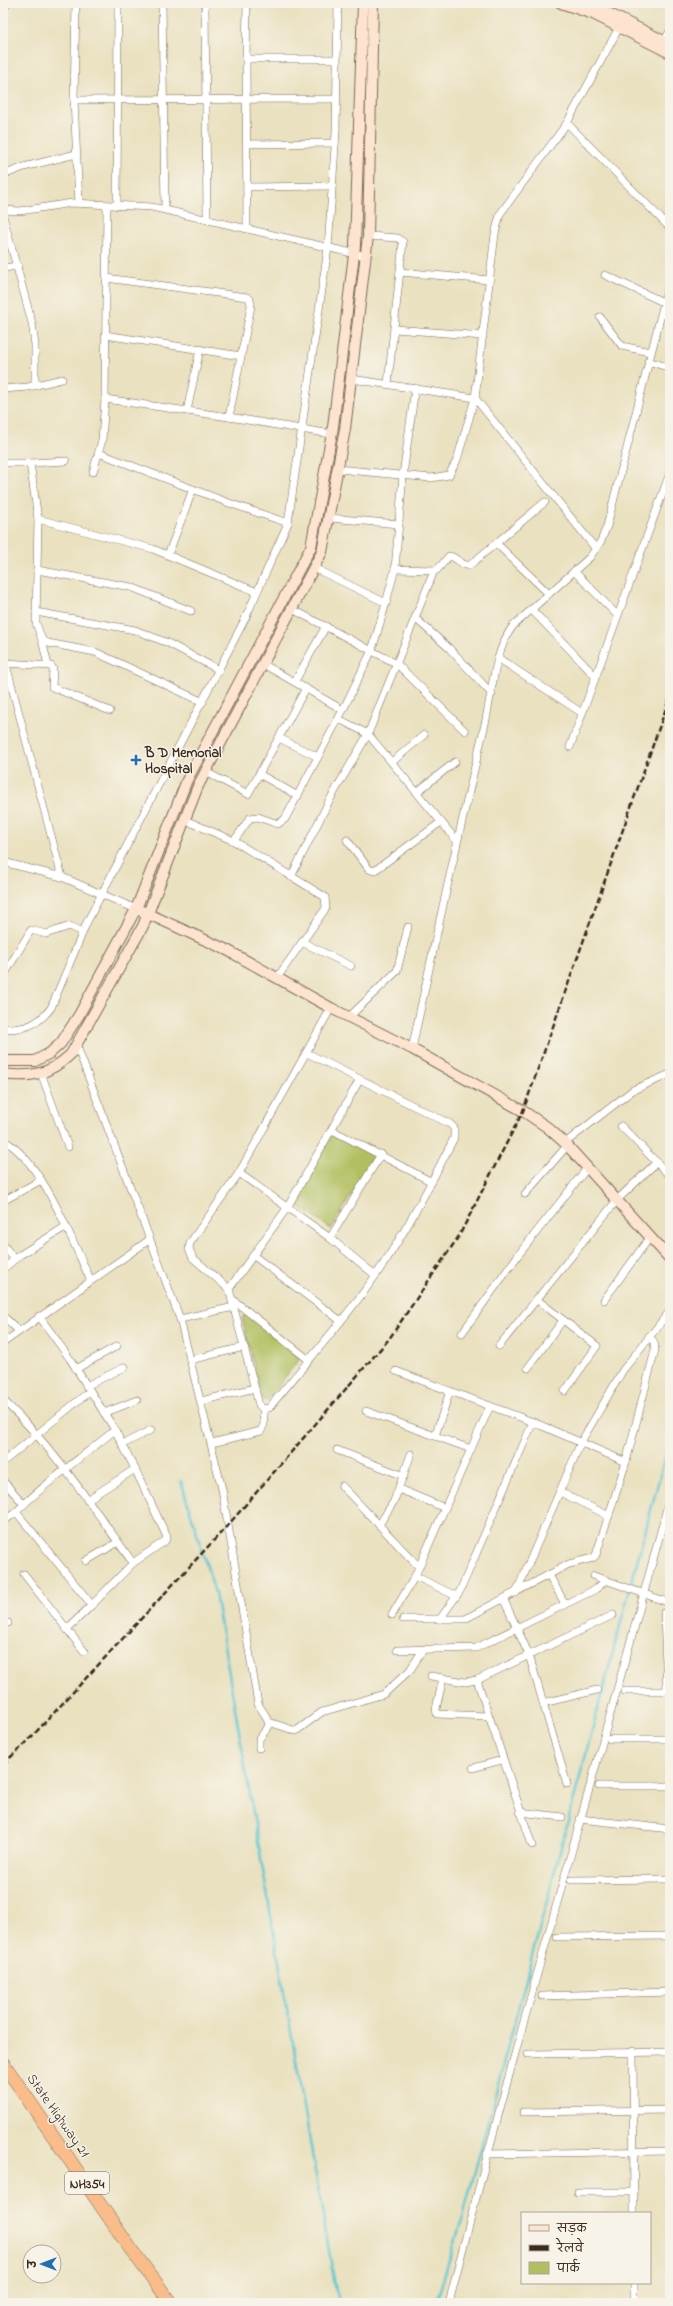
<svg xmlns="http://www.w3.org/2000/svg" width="673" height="2306" font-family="'Indie Flower','Playpen Sans Deva',sans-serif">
<rect width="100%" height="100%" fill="#f7f3e8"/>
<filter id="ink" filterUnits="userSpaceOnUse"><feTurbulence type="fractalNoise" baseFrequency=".025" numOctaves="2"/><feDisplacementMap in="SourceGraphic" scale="8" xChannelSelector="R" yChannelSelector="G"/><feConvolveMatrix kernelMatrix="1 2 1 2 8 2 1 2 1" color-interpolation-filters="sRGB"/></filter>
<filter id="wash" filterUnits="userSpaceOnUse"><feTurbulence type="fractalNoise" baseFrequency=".012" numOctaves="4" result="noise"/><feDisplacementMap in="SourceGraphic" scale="16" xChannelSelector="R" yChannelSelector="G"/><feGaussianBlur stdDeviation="0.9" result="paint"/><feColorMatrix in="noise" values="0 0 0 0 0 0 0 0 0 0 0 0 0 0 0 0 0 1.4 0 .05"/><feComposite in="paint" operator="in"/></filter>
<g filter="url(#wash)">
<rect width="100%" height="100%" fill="#eae1c0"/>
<g fill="#b2bf61" stroke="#767440">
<path d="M331 1133 375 1156 331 1229 294 1203Z"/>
<path d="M246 1315 300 1358 267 1401 262 1399 242 1318Z"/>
</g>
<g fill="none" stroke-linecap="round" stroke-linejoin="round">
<g stroke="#5bc7d3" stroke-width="2.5">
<path d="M181 1481 215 1593 338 2303"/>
<path d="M436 2303 463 2216 670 1438"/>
</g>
</g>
</g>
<g filter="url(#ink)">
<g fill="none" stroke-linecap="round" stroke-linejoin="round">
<defs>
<g id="street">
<path d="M162 3 165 209"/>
<path d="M205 3 207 218"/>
<path d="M247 3 246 59H336"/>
<path d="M663 44 670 31"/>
<path d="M246 59 247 229"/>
<path d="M74 100 76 3"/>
<path d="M567 123 670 228"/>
<path d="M247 144 335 143"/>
<path d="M3 175 24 167 76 154"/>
<path d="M247 187 332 186"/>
<path d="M79 203 74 100 336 99"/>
<path d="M107 205 105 399 229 417 331 434"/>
<path d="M117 206 118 3"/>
<path d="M3 210 20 211 72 203 152 207 365 256"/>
<path d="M3 216 32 323 35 345V386"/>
<path d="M368 236 398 238 403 242 388 384"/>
<path d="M3 268 18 266"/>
<path d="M400 272 489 280"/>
<path d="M605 275 663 302"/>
<path d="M106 278 247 297 250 299 251 306 229 417"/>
<path d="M600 317 622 346 650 352"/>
<path d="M395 329 483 336"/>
<path d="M105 335 241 356"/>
<path d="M648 361 670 368"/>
<path d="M3 389 28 387 62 379"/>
<path d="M187 411 200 349"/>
<path d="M99 453 229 503 288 523"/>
<path d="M3 463H30L38 519 153 549 257 592"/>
<path d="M30 463 66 461"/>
<path d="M338 469 431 478 449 475 457 460 475 398 352 379"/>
<path d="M93 472 102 440 105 399"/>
<path d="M329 518 399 524"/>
<path d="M38 519 36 623 42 640 48 643 95 652 203 702"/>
<path d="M497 544 549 594"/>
<path d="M596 549 475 398 495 234 500 214 567 123 621 24"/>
<path d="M168 555 193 489"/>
<path d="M314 568 386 603"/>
<path d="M395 569 437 570 449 556C458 557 461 567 470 565L545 502"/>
<path d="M37 570 131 587 191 611"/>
<path d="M574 571 617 615"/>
<path d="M292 609 397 664 465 731"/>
<path d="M531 609 595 676"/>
<path d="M36 612 135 630 168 643 219 670"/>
<path d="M416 619 450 649 492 694"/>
<path d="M42 640 48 665"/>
<path d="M3 653 62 877 136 909"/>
<path d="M498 658 582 713"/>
<path d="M6 663 51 666 53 669 52 687 110 711"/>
<path d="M263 664 343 710"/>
<path d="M295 681 326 626"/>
<path d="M339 719 368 734 434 571"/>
<path d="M279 738 318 757"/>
<path d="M570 747 670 473"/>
<path d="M392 762 424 735"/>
<path d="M206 772 248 794 306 688"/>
<path d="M259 774 298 796"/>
<path d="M417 792 455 762"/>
<path d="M185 820 234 841 250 818 258 817 278 824 285 819 343 710 372 650 386 603 395 569 403 475 415 388"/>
<path d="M347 840 369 869 374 871 441 822"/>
<path d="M234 841 325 897 326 908 277 978"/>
<path d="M3 862 62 877"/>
<path d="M291 877 328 803 368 734 457 841"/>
<path d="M302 942 351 966"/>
<path d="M3 977 31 930 46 934 70 926 82 932"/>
<path d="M349 1017 397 971 408 927"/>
<path d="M3 1028C23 1031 39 1024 51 1008L87 922 245 619 288 523 328 248 336 132 338 3"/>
<path d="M76 1044 180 1319 222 1489 258 1704 267 1718 269 1726 259 1739V1748"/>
<path d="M412 1049C435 940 459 832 485 724 492 693 494 651 513 626L590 557 601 541 607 526 670 279"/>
<path d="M307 1053 450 1124 454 1128V1138C430 1185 406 1232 376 1275 343 1322 305 1364 269 1408L263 1409 259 1405 229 1289 193 1258 189 1249 190 1243 239 1173 331 1008"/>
<path d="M41 1073 68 1147"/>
<path d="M621 1126 670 1176"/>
<path d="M332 1130 432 1182"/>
<path d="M3 1140C42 1160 72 1241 91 1281"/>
<path d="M565 1143 633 1090 670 1074"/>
<path d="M239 1173 330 1238 375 1275"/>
<path d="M525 1194 567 1146"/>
<path d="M3 1201 41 1180"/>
<path d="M330 1238 381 1154"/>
<path d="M3 1244 14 1259"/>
<path d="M254 1256 341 1321"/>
<path d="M3 1269 20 1255 65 1227"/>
<path d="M229 1289 287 1208 360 1079"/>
<path d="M232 1299 309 1360"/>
<path d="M536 1299 597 1346 565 1391"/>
<path d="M604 1300 650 1237"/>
<path d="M3 1316 19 1331"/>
<path d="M180 1319 234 1307"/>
<path d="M462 1333 519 1254 588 1167"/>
<path d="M3 1343 149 1240"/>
<path d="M499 1346 617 1200 657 1162"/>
<path d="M190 1360 244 1347"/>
<path d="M528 1368 563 1320"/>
<path d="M76 1369 117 1346"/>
<path d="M396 1371 533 1422 626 1462"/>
<path d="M86 1386 125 1367"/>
<path d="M3 1400C54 1448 92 1506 133 1563L92 1605 16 1512C46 1482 82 1457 115 1430L70 1359 39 1316"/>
<path d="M201 1401 255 1388"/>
<path d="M366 1411 471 1449"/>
<path d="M104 1413 137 1400"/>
<path d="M115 1430 135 1469 167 1537 165 1541 133 1563"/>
<path d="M435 1436 450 1391"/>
<path d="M212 1443 261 1431 264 1424 263 1409"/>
<path d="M123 1444 151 1430"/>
<path d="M337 1450 404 1476"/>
<path d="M3 1462 90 1391"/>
<path d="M3 1481 24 1504"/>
<path d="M342 1486 419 1567"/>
<path d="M399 1489 445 1508"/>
<path d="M560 1492 609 1516"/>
<path d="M87 1500 135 1469"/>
<path d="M3 1522 16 1512"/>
<path d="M379 1525 394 1501 411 1454"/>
<path d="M86 1561 118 1542"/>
<path d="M24 1574 84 1651"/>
<path d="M549 1575 565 1604"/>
<path d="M415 1576 456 1596"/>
<path d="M594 1576 670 1603"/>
<path d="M516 1593 581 1442 623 1370 670 1311"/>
<path d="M504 1600 529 1655 567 1784"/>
<path d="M664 1613 667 1691"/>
<path d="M392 1615 415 1576 490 1406"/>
<path d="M403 1619H465L569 1564 593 1558 596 1555 626 1462 655 1350 654 1342 649 1336"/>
<path d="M440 1619 460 1591 533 1422"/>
<path d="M3 1624 8 1623"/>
<path d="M67 1629 92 1605"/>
<path d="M397 1650 476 1648 596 1589 606 1580"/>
<path d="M431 1676 465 1682 477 1680"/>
<path d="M443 1678 436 1709 437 1714 488 1716"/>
<path d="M625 1691H670"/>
<path d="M543 1703 597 1690"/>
<path d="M269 1722 296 1731 322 1712 384 1694 410 1670 423 1650"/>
<path d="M610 1739H670"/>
<path d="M473 1768 502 1760"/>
<path d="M599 1786H670"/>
<path d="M520 1812 562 1817"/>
<path d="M580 1819 670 1829"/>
<path d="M532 1845 477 1680 613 1615"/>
<path d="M571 1880 670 1879"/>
<path d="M557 1937 670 1936"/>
<path d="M542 1996 670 1992"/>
<path d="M633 2051 634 2213"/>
<path d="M528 2054 670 2052"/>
<path d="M523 2112 670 2110"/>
<path d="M487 2154 670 2151"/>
<path d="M577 2192H634"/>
<path d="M449 2303C517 2033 598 1766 670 1497"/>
<path d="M634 2303V2283"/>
</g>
<g id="secondary">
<path d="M561 3 593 14 670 53"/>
<path d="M588 3 670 44"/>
<path d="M3 5 5 3"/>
<path d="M142 911 227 950 331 1008 412 1049 523 1111 547 1127 565 1143 670 1259"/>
<path d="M3 1061H35L50 1053 61 1043 79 1015 136 909 187 780 311 547 333 427 355 246 363 3"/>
<path d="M3 1074C32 1078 50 1074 71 1054L143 926 198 786 322 552 345 429 368 236 373 3"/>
</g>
<path id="highway" d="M3 2063 130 2248 171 2303"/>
</defs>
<use href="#street" stroke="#786a57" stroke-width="8"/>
<use href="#secondary" stroke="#786a57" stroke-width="12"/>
<use href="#highway" stroke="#786a57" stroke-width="14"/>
<use href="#street" stroke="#fff" stroke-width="7"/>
<use href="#secondary" stroke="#fde4d0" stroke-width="10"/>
<use href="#highway" stroke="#f9bc8a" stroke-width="13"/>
<path stroke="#3b2a1e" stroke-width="2.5" stroke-dasharray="6 3" stroke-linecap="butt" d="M3 1764 24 1745 229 1524 389 1339 459 1236 523 1111 670 697"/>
</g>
</g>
<path fill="#1f6fb2" stroke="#f7f3e8" stroke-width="1.5" d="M134 754h4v4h4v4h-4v4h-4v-4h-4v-4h4z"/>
<g text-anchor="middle" stroke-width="3" stroke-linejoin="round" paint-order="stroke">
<rect fill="#f7f3e8" stroke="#73665b" stroke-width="1" x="65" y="2172" width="44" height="22" rx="3"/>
<g font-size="13" font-weight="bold" fill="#3b2a1e">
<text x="87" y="2188">NH354</text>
</g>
<g font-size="14" font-weight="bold" fill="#3b2a1e" stroke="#f7f3e8" text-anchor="start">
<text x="145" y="757">B D Memorial<tspan x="145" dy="16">Hospital</tspan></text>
</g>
<g font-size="14" fill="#3b2a1e" stroke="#f7f3e8">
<text transform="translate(59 2115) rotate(55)" y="5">State Highway 21</text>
</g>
</g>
<rect width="673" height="2306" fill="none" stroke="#f7f3e8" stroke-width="16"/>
<rect x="521" y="2212" width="130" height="72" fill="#f7f3e8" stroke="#aca397"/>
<rect x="529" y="2225" width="20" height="6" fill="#fde4d0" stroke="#aca397"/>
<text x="557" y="2232" font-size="12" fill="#3b2a1e">सड़क</text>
<rect x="529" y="2245" width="20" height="6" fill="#3b2a1e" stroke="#aca397"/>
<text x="557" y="2252" font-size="12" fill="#3b2a1e">रेलवे</text>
<rect x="529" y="2262" width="20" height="12" fill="#b2bf61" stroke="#aca397"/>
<text x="557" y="2272" font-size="12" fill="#3b2a1e">पार्क</text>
<g transform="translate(42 2264) rotate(270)"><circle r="19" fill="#f7f3e8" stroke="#aca397"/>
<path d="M0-3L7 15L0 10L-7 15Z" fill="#1f6fb2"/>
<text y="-6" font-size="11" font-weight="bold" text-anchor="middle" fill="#3b2a1e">उ</text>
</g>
</svg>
